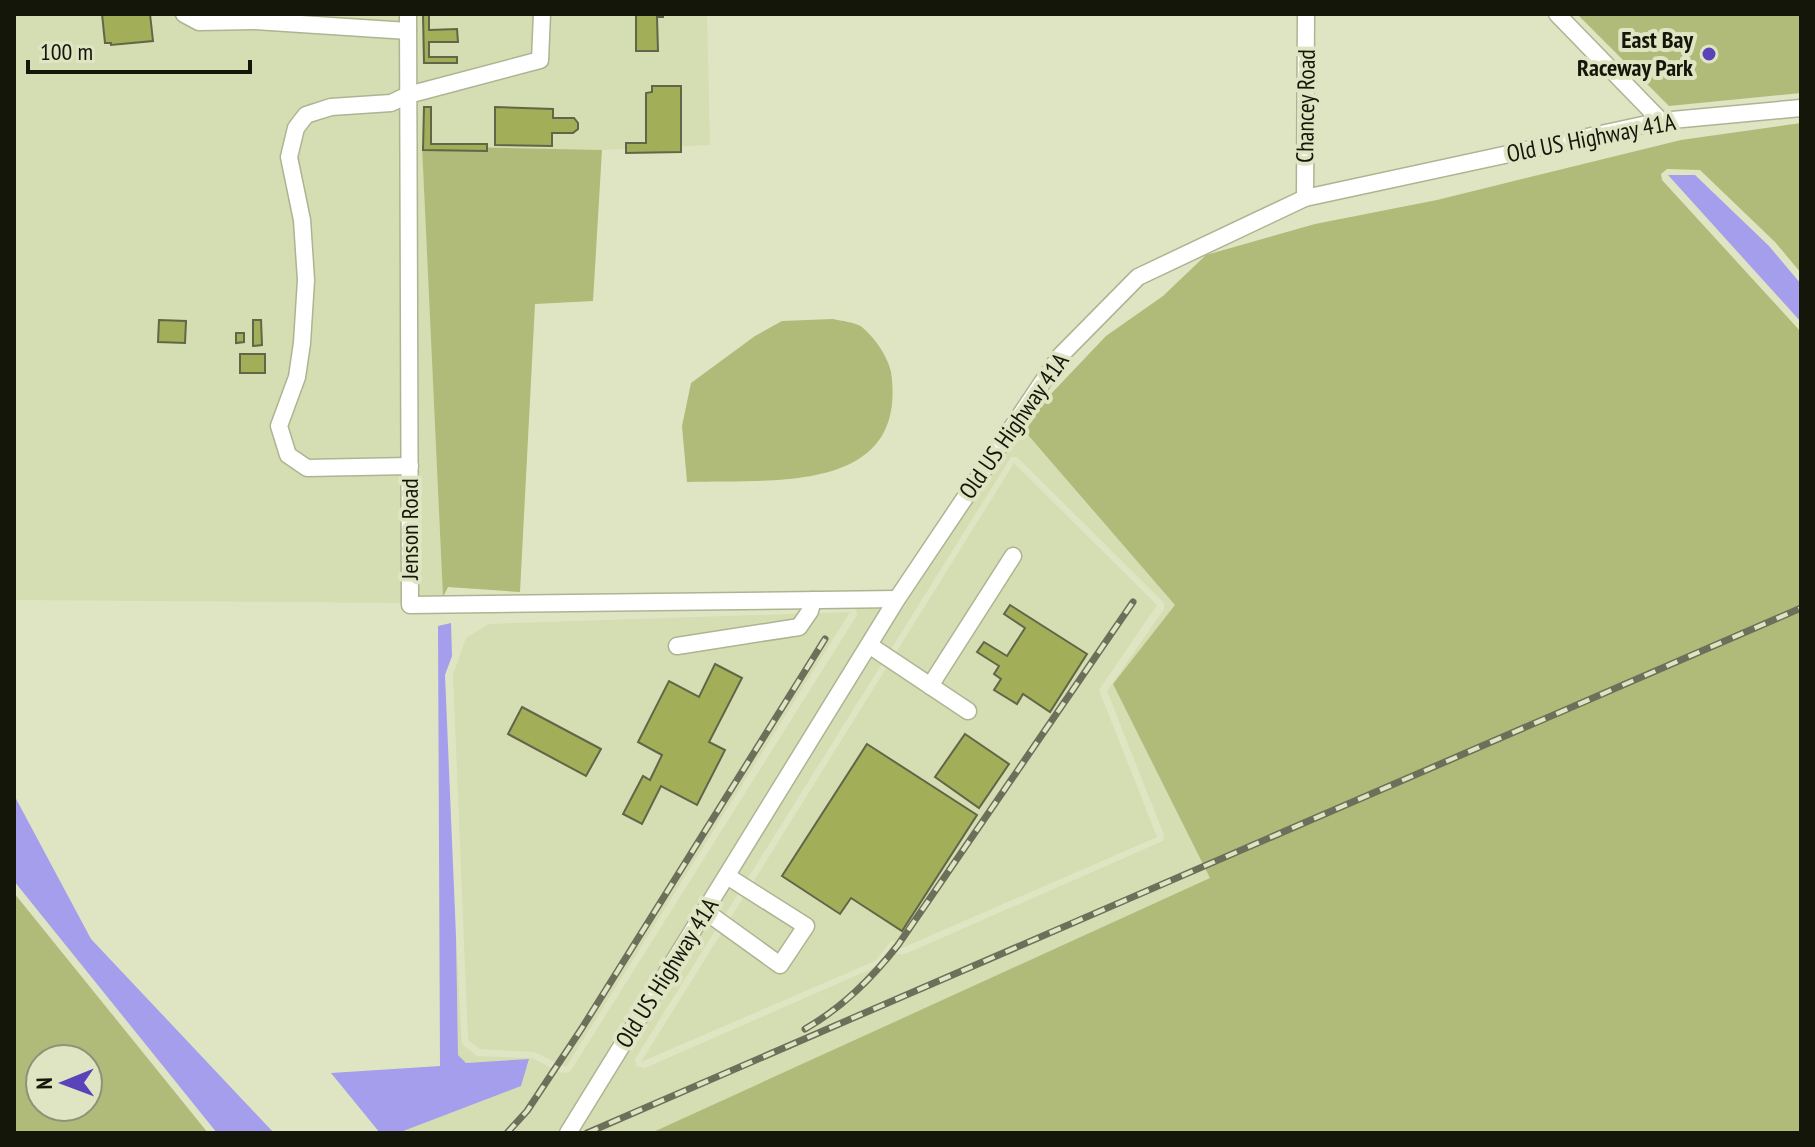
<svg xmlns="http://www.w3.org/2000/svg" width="1815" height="1147" font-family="'PT Sans Narrow',sans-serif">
<rect width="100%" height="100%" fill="#dfe5c3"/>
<g fill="#d5ddb3" fill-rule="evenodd">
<path d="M14 14H399L402 603 14 600Z"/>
<path d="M416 14H707L710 145 602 150 422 146 443 597H419Z"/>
<path d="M1022 428 1176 605 1113 684 1211 878 651 1133H578L902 607 906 606V601ZM1011 457H1017L1164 603V609L1107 691 1164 835 1163 841 905 954H898L893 950 878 966 645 1068 636 1066 635 1059Z"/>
<path d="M1014 463 1157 605 1099 690 1157 837 902 948 892 940 875 961 641 1062Z"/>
<path d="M856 607H882L558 1133H398L521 1086 529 1060 466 1063 458 1055 456 936 462 1044 477 1056 532 1058 562 1073 570 1072 857 615Z"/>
<path d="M850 612 566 1067 534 1052 480 1049 468 1040 453 675 466 638 489 624Z"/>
</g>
<g fill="#b0ba79" fill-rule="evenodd">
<path d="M1577 14H1801V93L1669 106Z"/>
<path d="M1801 123V273L1775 242 1700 170 1667 169 1661 174 1662 180 1801 332V1133H651L1210 878 1113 684 1175 605 1022 428 1029 417 1106 336 1163 296 1206 255 1315 224 1437 200 1681 140Z"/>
<path d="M422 146 602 150 593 301 535 304 520 592 448 587 443 597Z"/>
<path d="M833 319C841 321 855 322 862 327 875 338 888 357 891 372 909 496 769 479 687 482L682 426 691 383 755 336 782 321Z"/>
<path d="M14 893 208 1133H14ZM88 1059V1107H40V1059Z"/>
</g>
<g fill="#a49eec">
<path d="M1668 175H1695L1769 246 1801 284V322Z"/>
<path d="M451 623 452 656 445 675 456 936 458 1055 466 1063 529 1059 521 1086 398 1133H380L331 1073 440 1066 438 626Z"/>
<path d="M14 795 91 939 274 1133H217L14 881Z"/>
</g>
<g fill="#a2ae58" stroke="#616648" stroke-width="2">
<path d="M102 14H150L153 41 111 45V43H105Z"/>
<path d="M423 14H457L429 15V30L457 29 458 42H429V57H457V63H424Z"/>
<path d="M636 14H663V17H657L658 51H636Z"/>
<path d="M652 86H681V152L626 153V143H646V93L652 92Z"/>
<path d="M424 107H431V144H487V151L423 150Z"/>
<path d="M495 107 553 109V118H574L578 123V129L573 133H552V146L495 145Z"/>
<path d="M159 320 186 321 185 343 158 342Z"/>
<path d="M253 320H261L262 345 253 346Z"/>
<path d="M236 333H244V342L236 343Z"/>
<rect x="240" y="354" width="25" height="19"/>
<path d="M1010 605 1087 654 1050 712 1023 694 1017 704 994 690 1001 679 994 674 999 666 977 652 984 642 1007 656 1025 628 1004 614Z"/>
<path d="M715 664 742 678 709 742 725 750 697 805 661 786 642 824 623 814 643 776 650 780 662 755 638 742 669 681 699 697Z"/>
<path d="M522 707 601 749 586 776 508 734Z"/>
<path d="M965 734 1009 764 979 808 935 777Z"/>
<path d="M867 744 977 815 902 931 851 898 840 914 782 876Z"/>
</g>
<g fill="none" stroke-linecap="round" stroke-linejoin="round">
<defs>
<g id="minor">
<path d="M184 14 199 22 255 21 408 31"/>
<path d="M408 14 410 605 897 599"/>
<path d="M1557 14 1661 121"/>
<path d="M1305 198 1306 14"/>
<path d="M410 466 307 468 288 455 279 426 297 377 302 343 306 280 302 220 289 157 296 128 306 115 312 113 331 107 391 103 408 95 540 60 542 14"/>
<path d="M869 645 968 711"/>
<path d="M677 646 799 627 810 611 813 600"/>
<path d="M930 686 1013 556"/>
<path d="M705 911 780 965 806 926 727 876"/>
<path d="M568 1133 897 599 1060 356 1138 277 1305 198 1661 121 1801 108"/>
</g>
</defs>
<use href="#minor" stroke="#aeb492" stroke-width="19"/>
<use href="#minor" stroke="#fff" stroke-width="16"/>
<defs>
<g id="rail">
<path d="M805 1029C843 1007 871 979 898 945L1133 602"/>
<path d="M507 1133 527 1111 582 1028 825 639"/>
<path d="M587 1133 1801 608"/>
</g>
</defs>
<use href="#rail" stroke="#6c705a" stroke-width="7"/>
<use href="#rail" stroke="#dfe5c3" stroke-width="4" stroke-dasharray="12" stroke-linecap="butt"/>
</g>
<circle fill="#5a42ba" stroke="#dfe5c3" stroke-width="3" cx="1709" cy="54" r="8"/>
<g text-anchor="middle" stroke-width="8" stroke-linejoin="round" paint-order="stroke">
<g font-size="24" font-weight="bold" fill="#14160a" stroke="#dfe5c3" text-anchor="end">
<text x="1693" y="48">East Bay<tspan x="1693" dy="28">Raceway Park</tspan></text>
</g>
<g font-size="24" fill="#14160a" stroke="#dfe5c3">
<text transform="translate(1306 106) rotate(-89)" y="8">Chancey Road</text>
<text transform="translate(1591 138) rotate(-11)" y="8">Old US Highway 41A</text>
<text transform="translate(1014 426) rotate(-55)" y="8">Old US Highway 41A</text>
<text transform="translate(410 529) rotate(-90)" y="8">Jenson Road</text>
<text transform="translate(667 973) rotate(-58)" y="8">Old US Highway 41A</text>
</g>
</g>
<rect width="1815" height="1147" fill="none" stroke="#14160a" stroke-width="32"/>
<g transform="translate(64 1083) rotate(269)"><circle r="38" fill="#dfe5c3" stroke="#8e9279" stroke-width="2"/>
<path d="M0-6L14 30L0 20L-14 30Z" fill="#5a42ba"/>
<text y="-12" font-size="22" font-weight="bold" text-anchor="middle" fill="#14160a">N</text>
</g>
<path d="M28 60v12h222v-12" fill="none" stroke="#14160a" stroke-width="4"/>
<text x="40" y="60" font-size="24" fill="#14160a" stroke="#dfe5c3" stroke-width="6" paint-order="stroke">100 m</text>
</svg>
